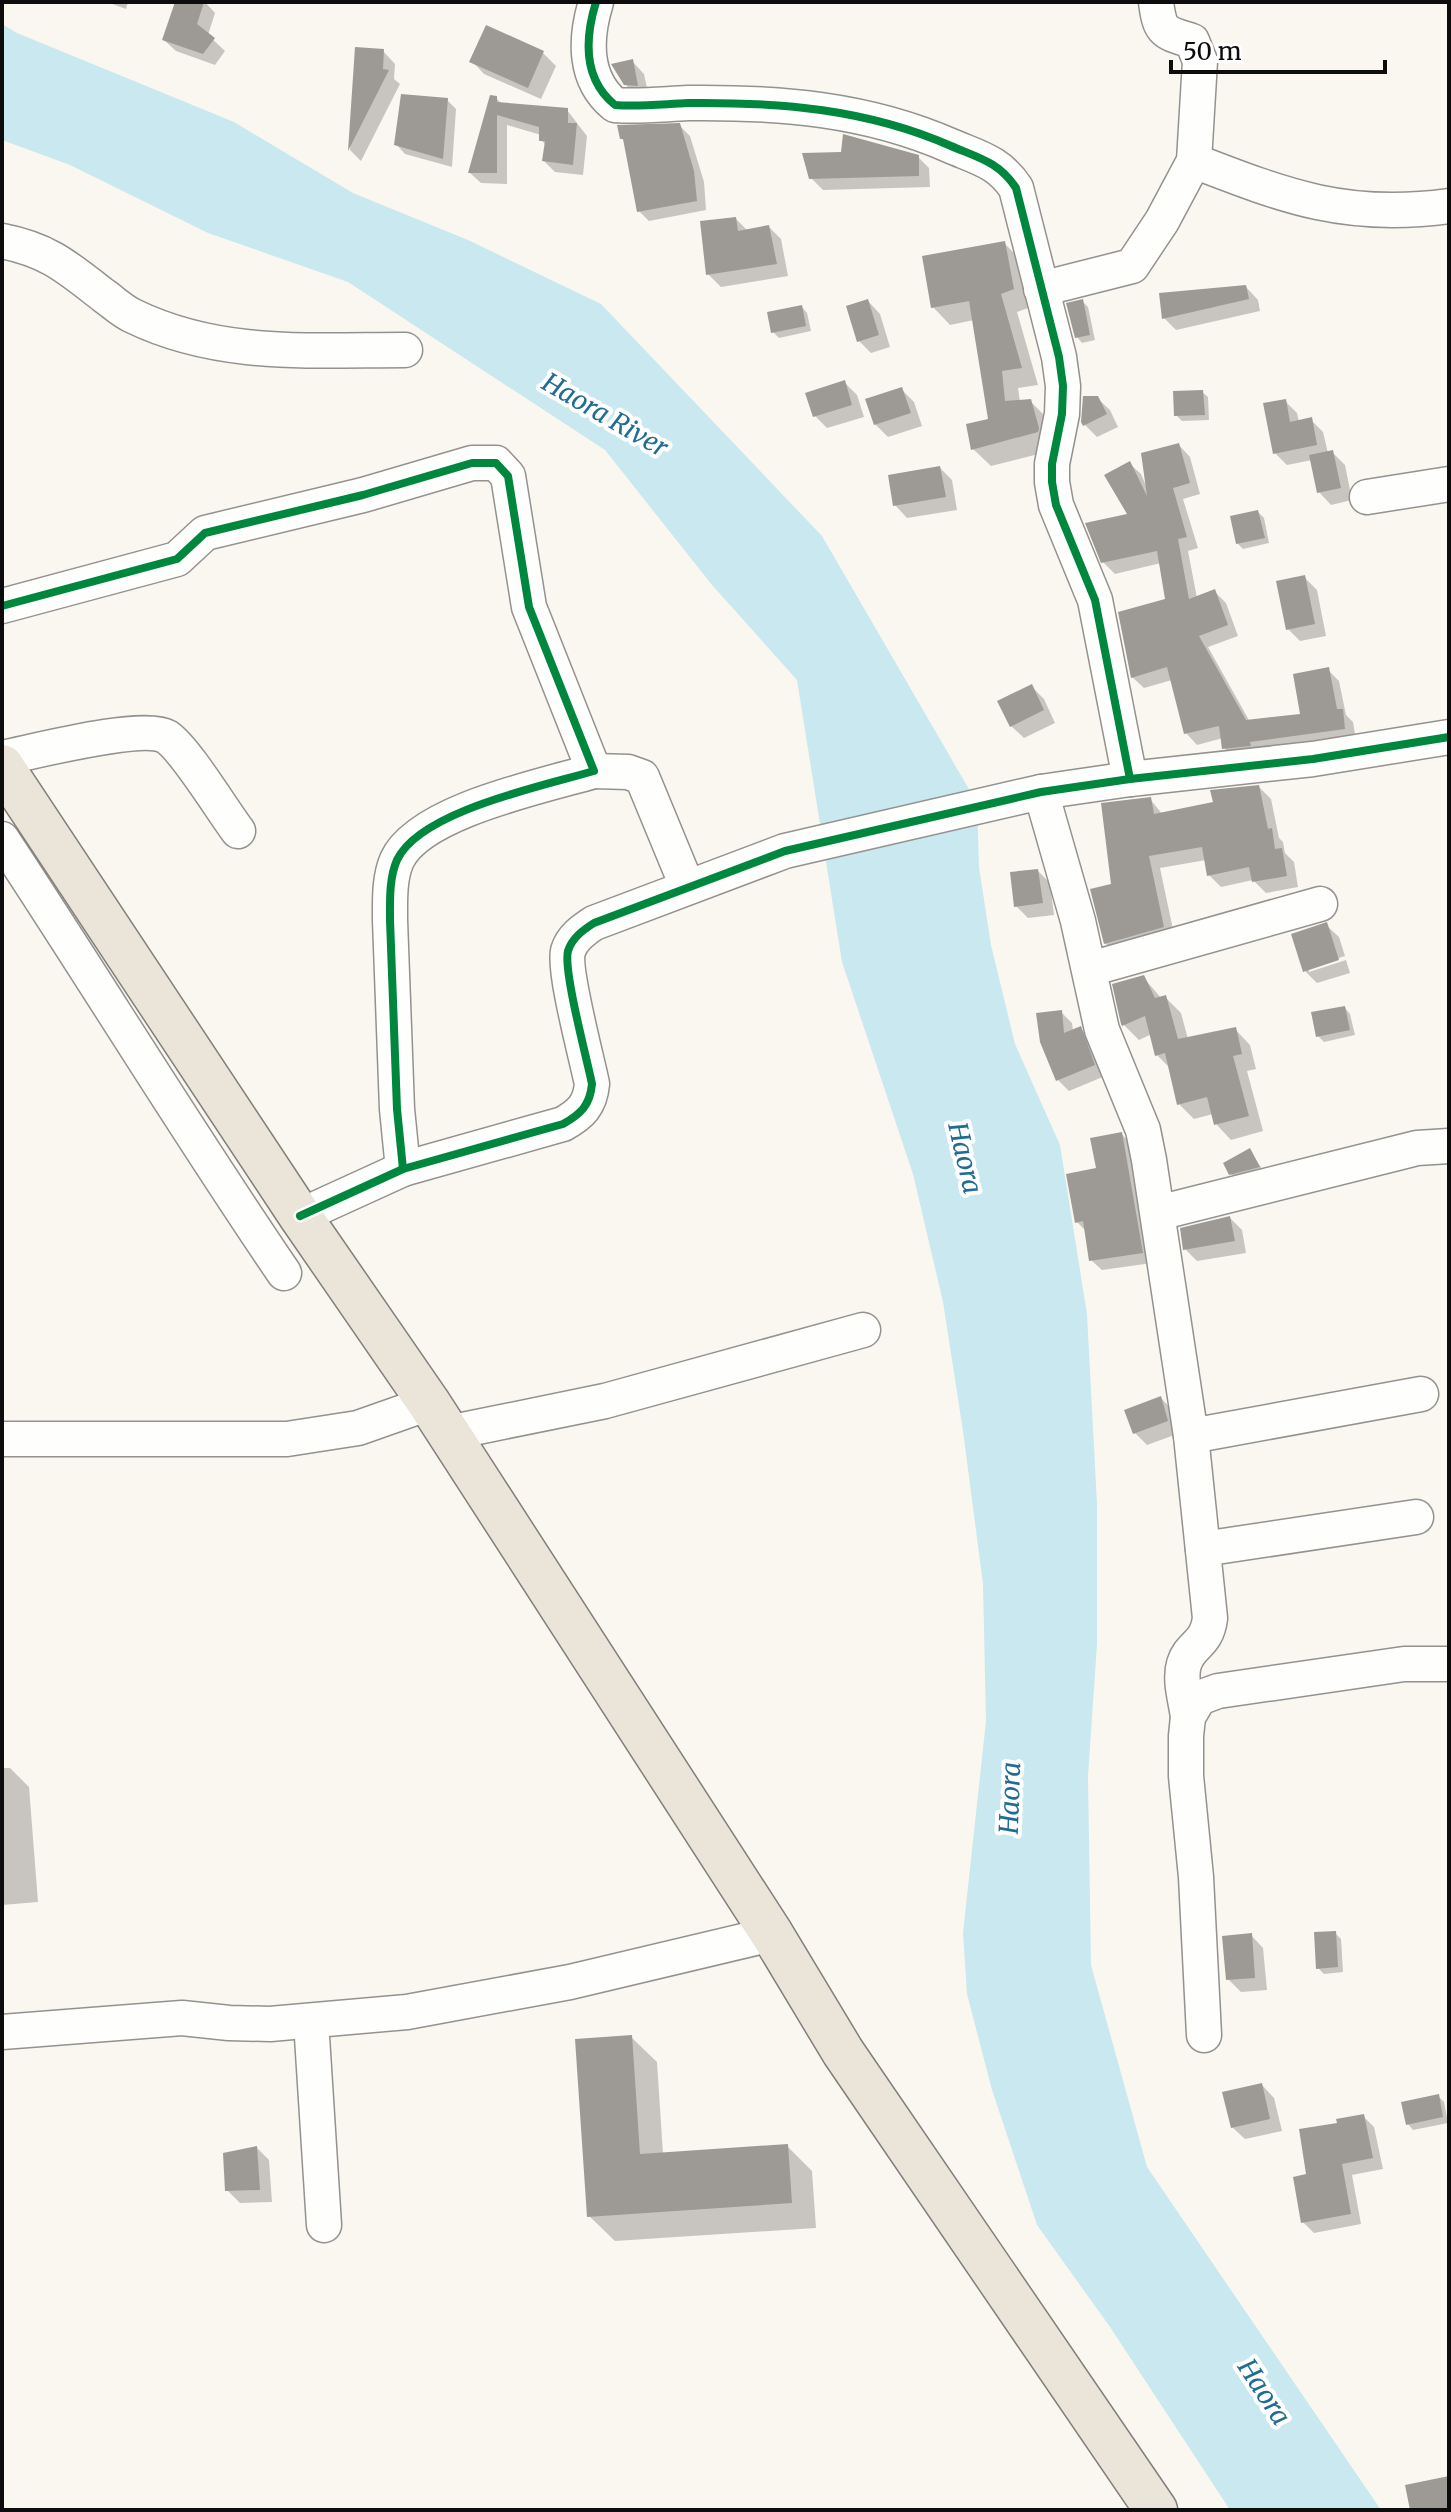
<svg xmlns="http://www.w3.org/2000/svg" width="1451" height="2512" font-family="Merriweather,serif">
<rect width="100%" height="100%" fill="#faf7f0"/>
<path fill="#cae8f0" d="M2 24 17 33 234 122 353 193 468 240 601 304 822 536 977 803 979 867 991 945 1015 1044 1060 1145 1087 1314 1097 1504V1644L1088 1776 1091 1965 1147 2167 1381 2510H1230L1110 2327 1037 2225 992 2090 967 1994 963 1933 986 1721 983 1584 963 1431 943 1302 913 1174 842 962 797 680 712 585 605 450 348 282 208 233 70 165 2 140Z"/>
<g fill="#0003">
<path d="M107 2H128L126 9Z"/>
<path d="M177 2H205L215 13 208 35 225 51 215 65 176 51 164 40Z"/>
<path d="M487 28 543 53 556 66 541 99 484 74 472 61Z"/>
<path d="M357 50 383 51 395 64 394 79 400 84 361 161 350 150Z"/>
<path d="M632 61 644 74 649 97H638L625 84Z"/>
<path d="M496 98 502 104 567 110 587 136 583 175 555 172 544 161 546 145 541 140V135L507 125V184L481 183 470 173Z"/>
<path d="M447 100 456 109 452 167 405 154 396 144Z"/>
<path d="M679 125 690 136 704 182 706 210 649 221 639 211 626 142 621 138Z"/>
<path d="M918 157 929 168 930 187 823 190 811 178Z"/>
<path d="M736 219 748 231 769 227 781 239 788 276 721 287 708 274Z"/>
<path d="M1004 243 1022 261 1031 307 1017 312 1038 385 1018 388 1020 402 1030 401 1048 419 1054 450 991 466 973 449 991 420 974 320 950 325 933 307Z"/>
<path d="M1246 287 1258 300 1260 311 1176 330 1164 318Z"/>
<path d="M868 301 880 314 890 347 871 353 859 341Z"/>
<path d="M1082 301 1088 307 1095 340 1082 343 1077 337Z"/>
<path d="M802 307 807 313 811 331 779 338 773 332Z"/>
<path d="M844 382 857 395 864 417 827 428 815 416Z"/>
<path d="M901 389 914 402 922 426 888 437 875 424Z"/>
<path d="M1202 392 1208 397 1209 420 1182 421 1176 415Z"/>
<path d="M1097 398 1110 410 1118 427 1097 437 1085 425Z"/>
<path d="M1285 401 1297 413 1299 422 1311 420 1323 432 1328 453 1332 452 1345 465 1352 500 1331 505 1319 492 1312 460 1287 465 1275 453Z"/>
<path d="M1179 445 1190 457 1200 494 1183 499 1198 548 1188 551 1197 598 1215 592 1226 603 1238 636 1208 647 1250 722 1303 716 1328 670 1339 681 1346 715 1353 722 1356 740 1236 759 1224 748 1223 738 1197 745 1186 733 1172 680 1144 688 1132 677 1168 601 1161 563 1115 574 1103 562 1130 515 1129 463 1141 474 1147 488Z"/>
<path d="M940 468 952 480 957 510 907 518 895 505Z"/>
<path d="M1258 512 1264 518 1269 543 1243 549 1237 543Z"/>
<path d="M1304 577 1317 590 1326 636 1300 641 1288 629Z"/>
<path d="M1032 687 1044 699 1055 723 1024 738 1011 726Z"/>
<path d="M1259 787 1271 799 1279 838 1283 842 1285 853 1294 862 1298 887 1266 893 1253 880 1221 887 1209 875 1206 860 1160 868 1175 939 1117 955 1105 943 1113 886 1150 799 1163 815 1215 804Z"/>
<path d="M1038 871 1050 883 1054 915 1028 918 1016 906Z"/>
<path d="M1326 925 1339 937 1345 956 1309 968V972L1346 960 1350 973 1317 983 1305 971Z"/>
<path d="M1143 977 1162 999 1166 998 1181 1013 1188 1039 1235 1029 1250 1045 1256 1069 1247 1071 1263 1131 1231 1140 1216 1124 1213 1114 1194 1119 1179 1104 1170 1068 1157 1055 1152 1034 1139 1040 1124 1025Z"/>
<path d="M1345 1008 1350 1014 1355 1035 1324 1042 1318 1036Z"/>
<path d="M1061 1012 1072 1023 1073 1031 1080 1028 1091 1040 1105 1076 1069 1091 1058 1080Z"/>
<path d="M1121 1134 1132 1144 1152 1263 1102 1270 1091 1260 1087 1232 1077 1222 1098 1170Z"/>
<path d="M1250 1151 1264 1172 1236 1179 1230 1173Z"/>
<path d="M1230 1218 1242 1230 1246 1253 1197 1261 1185 1249Z"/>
<path d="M1161 1398 1173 1411 1180 1433 1147 1445 1135 1433Z"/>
<path d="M2 1768H10L29 1787 38 1902 2 1905Z"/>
<path d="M1335 1933 1341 1939 1343 1972 1324 1974 1318 1968Z"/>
<path d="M1251 1935 1263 1948 1267 1990 1241 1992 1228 1979Z"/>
<path d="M631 2037 657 2062 663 2154 787 2146 812 2171 816 2228 615 2241 589 2216Z"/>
<path d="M1262 2085 1274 2098 1282 2131 1245 2139 1232 2127Z"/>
<path d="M1438 2096 1444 2102 1448 2123 1413 2130 1408 2124Z"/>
<path d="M1363 2116 1374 2127 1383 2169 1352 2175 1361 2224 1314 2233 1303 2222 1308 2176 1340 2125Z"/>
<path d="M257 2148 269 2160 272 2202 240 2203 227 2190Z"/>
</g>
<g fill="#9d9a96">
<path d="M175 2H204L197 24 215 38 203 54 162 40Z"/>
<path d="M486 25 544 51 528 88 469 62Z"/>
<path d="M355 47 384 49 383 69 389 70 348 151Z"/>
<path d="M633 59 638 86 624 85 611 64Z"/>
<path d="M401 94 448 98 443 159 394 145Z"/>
<path d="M490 95 497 96V102L568 108V123H577L573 165 542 161 545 141H539V127L497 115V173H468Z"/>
<path d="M680 123 694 171 697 201 637 212 623 139H620L617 125Z"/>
<path d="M843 134 919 155V176L809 179 802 153 841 152Z"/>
<path d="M736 217 738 231 769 225 777 264 706 275 700 221Z"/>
<path d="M1005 241 1014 289 1001 294 1022 368 1002 371 1005 401 1031 399 1039 428 1038 432 971 450 966 424 988 419 969 301 931 308 922 256Z"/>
<path d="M1246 285 1249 299 1162 319 1159 293Z"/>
<path d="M868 299 879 335 857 342 846 306Z"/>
<path d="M1083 299 1090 335 1075 338 1066 303Z"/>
<path d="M802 305 806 326 771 333 767 312Z"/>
<path d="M845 380 852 405 813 417 805 393Z"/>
<path d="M902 387 911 413 874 425 865 399Z"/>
<path d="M1203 390 1205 415 1174 416 1173 391Z"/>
<path d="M1083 396H1098L1107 414 1083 426 1081 422Z"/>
<path d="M1286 399 1290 422 1312 417 1317 445 1273 454 1263 403Z"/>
<path d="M1179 443 1190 483 1173 488 1187 537 1178 539 1189 599 1215 589 1228 625 1199 636 1246 720 1300 714 1293 674 1329 667 1337 709H1343L1345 729 1250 742 1251 746 1222 749 1219 726 1184 734 1167 667 1131 678 1118 612 1165 599 1157 551 1101 563 1085 523 1127 514 1104 475 1130 461 1147 496 1141 453Z"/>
<path d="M1333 450 1341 488 1317 493 1309 455Z"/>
<path d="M940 466 946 497 893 506 888 475Z"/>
<path d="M1258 510 1265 538 1236 544 1230 516Z"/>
<path d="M1305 575 1315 624 1286 630 1276 581Z"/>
<path d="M1032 684 1044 710 1010 727 997 701Z"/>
<path d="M1259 785 1268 829 1272 828 1275 849 1282 848 1287 876 1252 882 1249 867 1207 876 1202 847 1149 856 1164 927 1104 944 1090 889 1111 884 1101 803 1151 797 1154 814 1213 802 1210 790Z"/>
<path d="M1038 869 1043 903 1014 907 1010 872Z"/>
<path d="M1327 922 1339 960 1303 972 1291 934Z"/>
<path d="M1144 975 1155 998 1166 995 1178 1039 1236 1027 1242 1054 1233 1056 1249 1116 1214 1125 1207 1097 1177 1105 1165 1053 1155 1056 1145 1016 1122 1026 1121 1024 1112 984Z"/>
<path d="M1345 1006 1350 1030 1316 1037 1311 1012Z"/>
<path d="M1062 1010 1064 1033 1081 1026 1095 1065 1056 1081 1040 1042 1036 1013Z"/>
<path d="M1122 1132 1143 1253 1089 1261 1083 1221 1075 1223 1066 1174 1096 1168 1090 1138Z"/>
<path d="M1250 1148 1260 1167 1229 1175 1223 1163Z"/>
<path d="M1230 1216 1235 1241 1183 1250 1180 1228Z"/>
<path d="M1161 1396 1168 1421 1133 1434 1124 1410Z"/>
<path d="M1336 1931 1338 1967 1316 1969 1314 1932Z"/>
<path d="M1252 1933 1255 1978 1226 1980 1222 1936Z"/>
<path d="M632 2035 640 2154 788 2144 792 2203 587 2217 575 2039Z"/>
<path d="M1262 2083 1270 2119 1231 2128 1222 2092Z"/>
<path d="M1439 2094 1443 2117 1406 2125 1401 2102Z"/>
<path d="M1364 2114 1373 2158 1342 2164 1351 2214 1301 2223 1293 2177 1306 2174 1299 2129 1337 2123 1336 2119Z"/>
<path d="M257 2146 260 2190 225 2191 223 2153Z"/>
<path d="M1449 2476V2510H1410L1405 2485Z"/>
</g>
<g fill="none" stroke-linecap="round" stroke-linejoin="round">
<defs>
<g id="minor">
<path d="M596 2C585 38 583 79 615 105 639 107 664 104 688 103 780 102 867 109 951 146 979 158 999 162 1016 188L1059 357 1063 386 1062 414 1052 464V482L1056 505 1095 600 1130 779"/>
<path d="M1194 161C1287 197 1347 220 1449 206"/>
<path d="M2 241C48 250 67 267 103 295 113 302 122 311 133 316 219 358 312 350 405 350"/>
<path d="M1041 289 1132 266 1162 221 1194 161 1200 61 1192 41C1164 32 1160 33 1156 2"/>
<path d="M1367 497 1449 484"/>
<path d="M2 606 177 559 205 533 363 495 472 463H496L508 476 529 607 594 771C543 786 420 811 397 860 389 878 390 901 390 920L397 1109 403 1169"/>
<path d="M2 758C33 752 143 723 167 737 186 750 222 810 238 831"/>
<path d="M594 771 628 772 642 777 687 886"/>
<path d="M1041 792 1078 921 1102 1030 1143 1130 1149 1160 1191 1436 1210 1618C1207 1645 1190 1644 1184 1664 1179 1680 1186 1701 1188 1717"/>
<path d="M2 839C97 983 187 1131 284 1273"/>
<path d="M1090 969 1320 904"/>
<path d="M1158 1213 1417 1148 1449 1146"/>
<path d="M300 1216 403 1169 563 1124C581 1114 590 1105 592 1084 587 1059 563 970 568 951 572 938 583 930 594 923L785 851 1041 792 1130 779 1313 759 1449 737"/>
<path d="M448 1433 605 1401 863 1330"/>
<path d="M1191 1436 1421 1394"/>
<path d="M2 1439H287L358 1428 429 1403"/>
<path d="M1203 1549 1416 1517"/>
<path d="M311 2021 324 2225"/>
<path d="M2 2032 182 2018 229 2023 270 2024 407 2012 570 1982 772 1934"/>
<path d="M1204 2035 1196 1877 1186 1776V1736L1188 1717 1199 1698 1218 1691 1404 1664H1449"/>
</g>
<path id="major" d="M2 766 300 1216 429 1403 772 1934 843 2052 1156 2510"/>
</defs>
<use href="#minor" stroke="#93928f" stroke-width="37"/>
<use href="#major" stroke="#807f7c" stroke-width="45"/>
<use href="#minor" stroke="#fefefd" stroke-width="34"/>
<use href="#major" stroke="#eae4d9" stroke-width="42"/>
<defs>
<g id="cycleway">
<path d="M596 2C585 38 583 79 615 105 639 107 664 104 688 103 780 102 867 109 951 146 979 158 999 162 1016 188L1059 357 1063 386 1062 414 1052 464V482L1056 505 1095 600 1130 779"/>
<path d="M2 606 177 559 205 533 363 495 472 463H496L508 476 529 607 594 771C543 786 420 811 397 860 389 878 390 901 390 920L397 1109 403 1169"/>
<path d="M300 1216 403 1169 563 1124C581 1114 590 1105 592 1084 587 1059 563 970 568 951 572 938 583 930 594 923L785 851 1041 792 1130 779 1313 759 1449 737"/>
</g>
</defs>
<use href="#cycleway" stroke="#fff" stroke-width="13"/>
<use href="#cycleway" stroke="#00873e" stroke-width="8"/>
</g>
<g text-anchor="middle" stroke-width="8" stroke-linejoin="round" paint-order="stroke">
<g font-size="26" font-style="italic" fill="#216d92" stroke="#fff">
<text transform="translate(605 415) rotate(30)" y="9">Haora River</text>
<text transform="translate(965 1158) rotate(77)" y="9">Haora</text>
<text transform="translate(1010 1798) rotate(-88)" y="9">Haora</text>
<text transform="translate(1264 2392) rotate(57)" y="9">Haora</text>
</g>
</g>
<rect width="1451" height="2512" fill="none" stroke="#0c0c0c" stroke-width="8"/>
<path d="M1171 60v12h214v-12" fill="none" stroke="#0c0c0c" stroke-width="4"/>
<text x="1183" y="60" font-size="24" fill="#0c0c0c" stroke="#ffffff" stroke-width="6" paint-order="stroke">50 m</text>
</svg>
